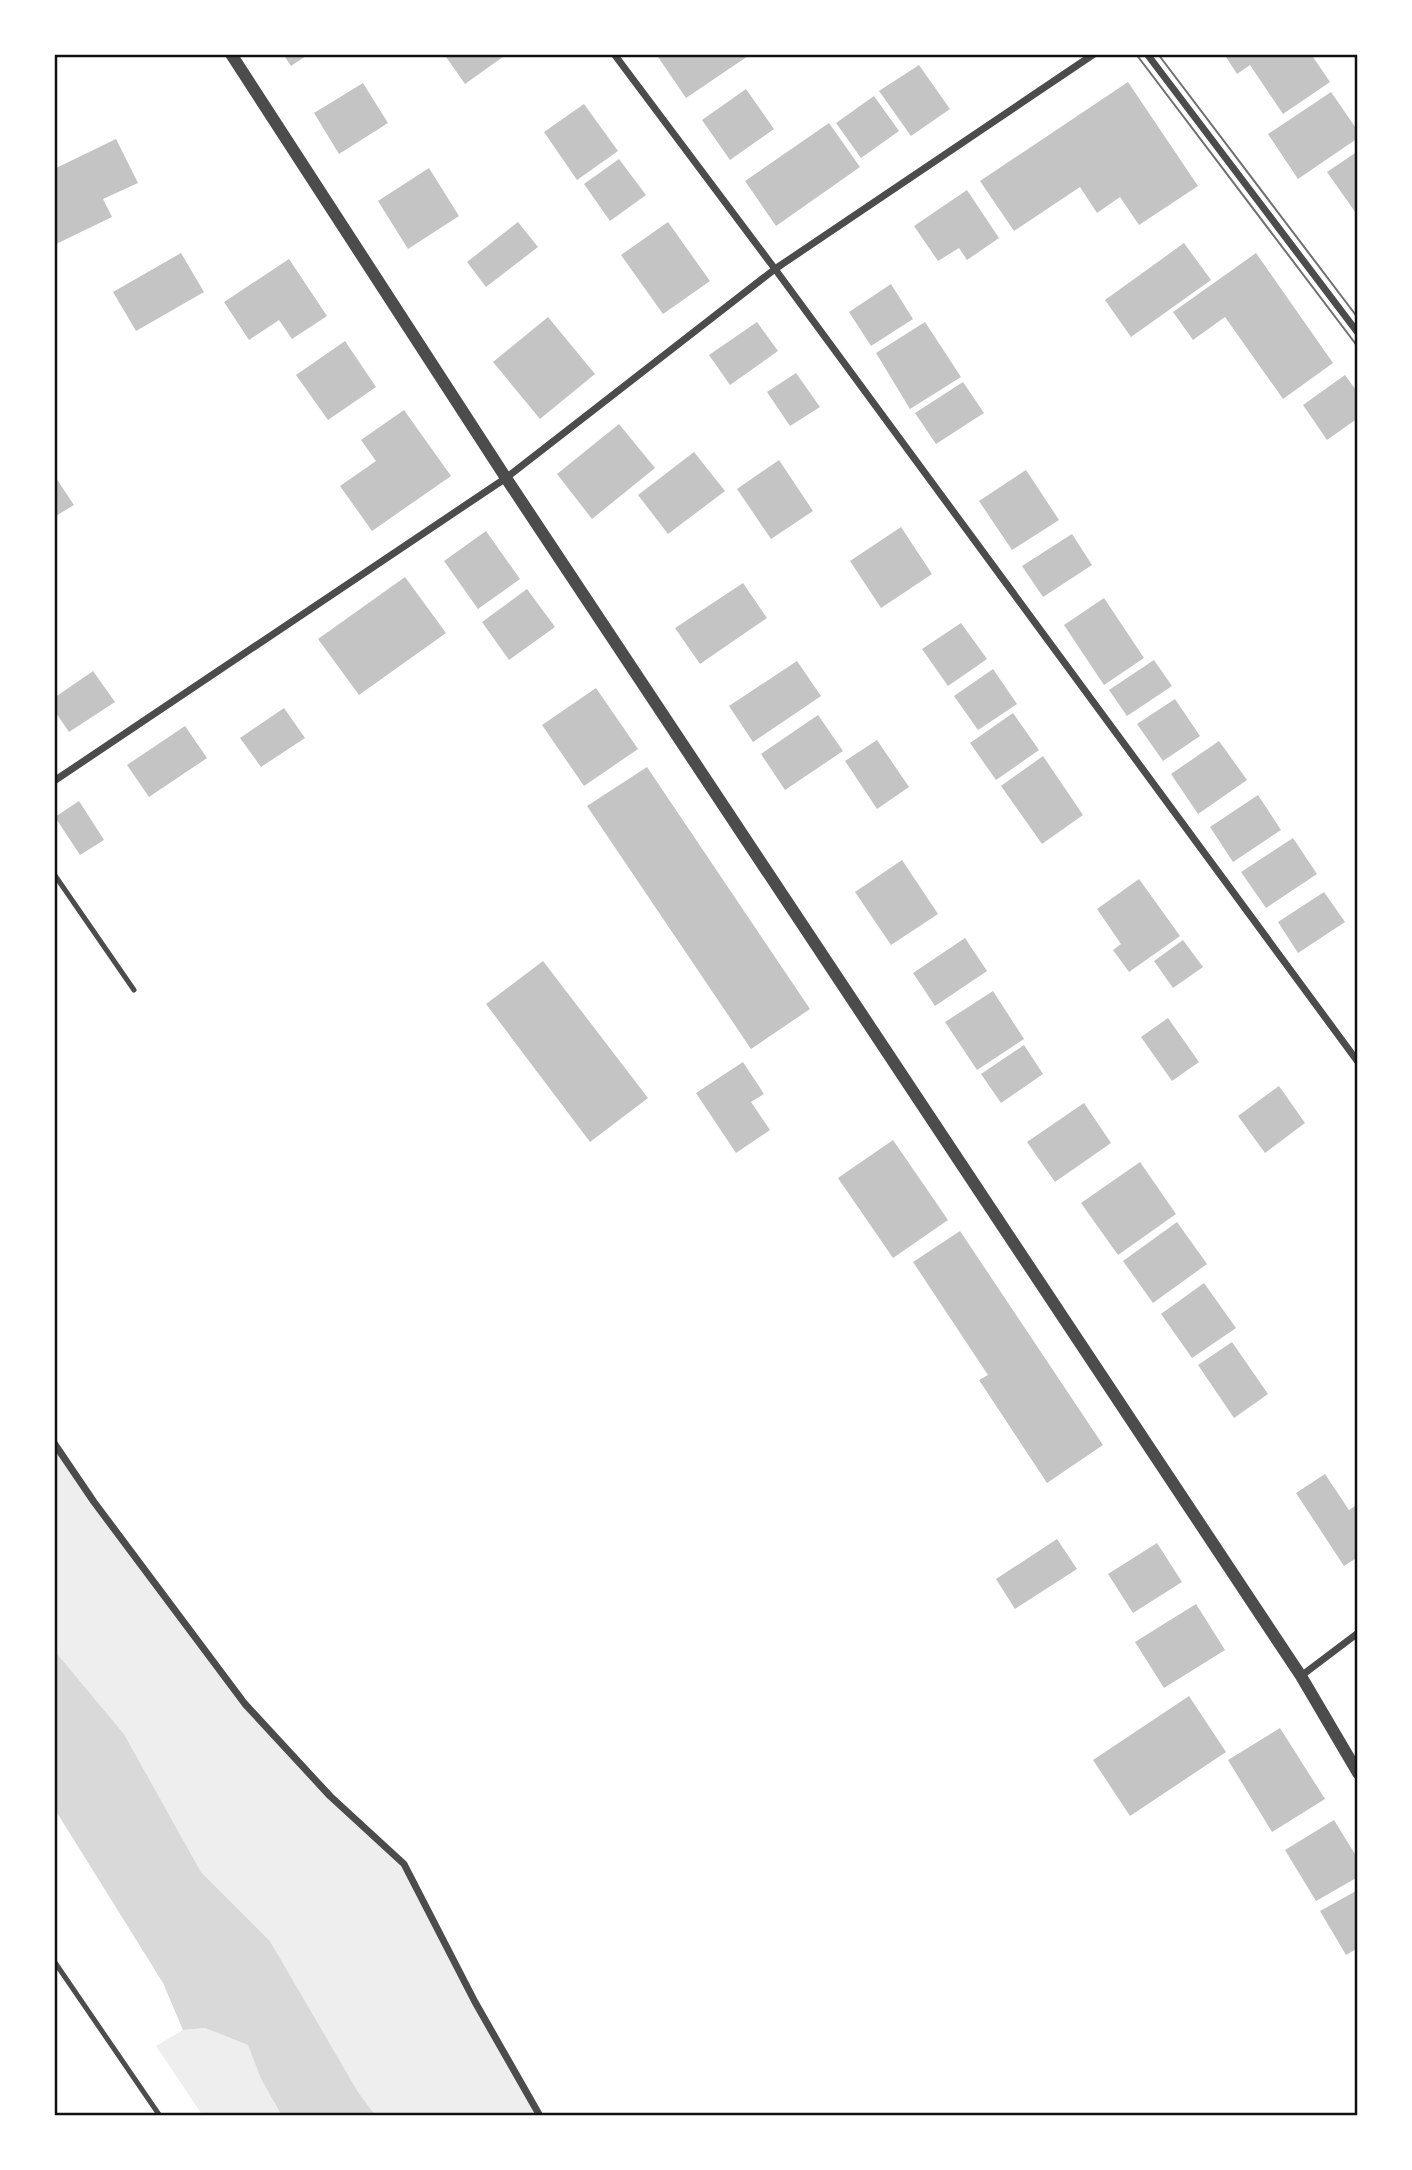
<svg xmlns="http://www.w3.org/2000/svg" width="1412" height="2170" font-family="'DM Sans',sans-serif">
<rect width="100%" height="100%" fill="#fff"/>
<g fill="#eee">
<path d="M54 1443 245 1704 330 1796 404 1864 540 2116H376L358 2092 270 1941 201 1872 124 1734 54 1650Z"/>
<path d="M205 2028 248 2045 261 2079 282 2116H203L156 2046 183 2030Z"/>
</g>
<path fill="#d9d9d9" d="M54 1650 124 1734 201 1872 270 1941 358 2092 376 2116H282L261 2079 248 2045 205 2028 183 2030 163 1983 54 1808Z"/>
<g fill="#c4c4c4">
<path d="M283 54H309L291 66Z"/>
<path d="M444 54H507L465 84Z"/>
<path d="M656 54H751L686 98Z"/>
<path d="M1224 54H1311L1330 82 1283 114 1250 65 1237 74Z"/>
<path d="M919 65 950 109 911 136 879 91Z"/>
<path d="M1128 82 1198 186 1139 225 1120 197 1097 213 1080 187 1014 231 980 181Z"/>
<path d="M363 83 388 123 339 154 314 113Z"/>
<path d="M746 89 774 129 730 160 702 120Z"/>
<path d="M1331 92 1358 131V138L1298 179 1268 134Z"/>
<path d="M874 96 899 131 861 158 836 123Z"/>
<path d="M584 104 618 151 577 180 544 132Z"/>
<path d="M829 123 860 167 776 226 745 181Z"/>
<path d="M116 139 138 183 103 199 112 217 54 245V169Z"/>
<path d="M1358 151V216L1327 172Z"/>
<path d="M619 159 646 195 610 221 584 184Z"/>
<path d="M429 168 459 216 408 249 378 201Z"/>
<path d="M967 190 999 238 967 260 959 248 938 261 914 226Z"/>
<path d="M518 222 538 247 486 287 467 262Z"/>
<path d="M668 222 710 281 663 314 621 255Z"/>
<path d="M1184 243 1211 280 1131 337 1105 300Z"/>
<path d="M181 253 204 292 136 331 113 292Z"/>
<path d="M1256 253 1333 363 1283 399 1225 317 1193 340 1173 312Z"/>
<path d="M289 259 327 316 292 339 279 320 249 340 224 302Z"/>
<path d="M891 284 913 319 871 346 849 312Z"/>
<path d="M548 317 595 374 540 419 493 362Z"/>
<path d="M757 322 778 351 730 385 709 355Z"/>
<path d="M925 322 961 377 910 409 876 353Z"/>
<path d="M345 341 376 387 328 420 296 375Z"/>
<path d="M796 373 820 407 790 426 767 392Z"/>
<path d="M1345 375 1358 393V418L1327 440 1303 405Z"/>
<path d="M963 382 984 413 936 444 915 413Z"/>
<path d="M404 410 451 476 372 531 340 486 376 461 361 440Z"/>
<path d="M619 424 655 468 592 519 557 474Z"/>
<path d="M694 452 725 491 668 534 638 495Z"/>
<path d="M779 460 813 511 771 539 737 489Z"/>
<path d="M1026 470 1059 520 1012 550 979 501Z"/>
<path d="M54 475 74 505 54 517Z"/>
<path d="M901 527 932 574 881 608 850 561Z"/>
<path d="M486 531 520 579 478 609 444 561Z"/>
<path d="M1072 534 1092 565 1043 597 1022 566Z"/>
<path d="M405 577 446 633 359 695 318 639Z"/>
<path d="M743 583 767 618 700 664 675 628Z"/>
<path d="M527 589 555 627 509 660 482 622Z"/>
<path d="M1104 598 1144 658 1104 685 1064 625Z"/>
<path d="M961 623 987 659 948 686 922 649Z"/>
<path d="M1154 660 1172 686 1127 716 1109 690Z"/>
<path d="M797 661 821 696 753 742 729 706Z"/>
<path d="M993 669 1017 704 978 730 954 696Z"/>
<path d="M93 671 115 702 69 732 54 710V698Z"/>
<path d="M596 688 638 749 584 786 542 725Z"/>
<path d="M1175 699 1200 736 1163 761 1137 724Z"/>
<path d="M284 708 305 738 261 767 240 738Z"/>
<path d="M1013 713 1039 750 996 780 970 743Z"/>
<path d="M818 715 843 751 785 790 761 754Z"/>
<path d="M185 726 207 758 149 797 127 765Z"/>
<path d="M877 740 909 787 877 809 845 761Z"/>
<path d="M1219 741 1247 780 1198 814 1171 774Z"/>
<path d="M1043 756 1083 815 1042 844 1001 786Z"/>
<path d="M647 767 810 1009 751 1049 587 806Z"/>
<path d="M1258 795 1281 830 1233 862 1210 827Z"/>
<path d="M79 801 104 840 80 855 55 817Z"/>
<path d="M1293 838 1317 874 1266 908 1241 872Z"/>
<path d="M902 860 938 914 891 945 855 892Z"/>
<path d="M1139 879 1180 936 1129 972 1113 950 1121 944 1097 909Z"/>
<path d="M1324 892 1345 922 1298 953 1278 922Z"/>
<path d="M965 938 987 971 935 1006 913 973Z"/>
<path d="M1183 940 1203 967 1173 988 1154 961Z"/>
<path d="M543 961 648 1098 590 1142 486 1004Z"/>
<path d="M993 991 1024 1039 977 1070 945 1022Z"/>
<path d="M1168 1018 1199 1062 1172 1081 1141 1037Z"/>
<path d="M1024 1045 1043 1074 1001 1103 981 1074Z"/>
<path d="M743 1062 764 1094 751 1102 770 1130 736 1153 696 1093Z"/>
<path d="M1279 1086 1305 1123 1265 1153 1238 1116Z"/>
<path d="M1084 1103 1111 1143 1055 1182 1027 1142Z"/>
<path d="M893 1140 948 1220 893 1258 838 1178Z"/>
<path d="M1140 1162 1176 1214 1118 1255 1081 1203Z"/>
<path d="M1177 1222 1207 1264 1153 1303 1123 1261Z"/>
<path d="M960 1231 1103 1445 1047 1483 979 1380 988 1375 913 1262Z"/>
<path d="M1204 1283 1236 1328 1192 1358 1161 1314Z"/>
<path d="M1232 1342 1268 1394 1234 1418 1198 1365Z"/>
<path d="M1325 1474 1349 1510 1358 1504V1557L1344 1566 1296 1493Z"/>
<path d="M1057 1539 1077 1569 1015 1609 996 1579Z"/>
<path d="M1157 1543 1182 1582 1133 1613 1108 1574Z"/>
<path d="M1196 1604 1225 1650 1164 1688 1135 1642Z"/>
<path d="M1189 1696 1226 1752 1130 1816 1093 1760Z"/>
<path d="M1280 1728 1325 1799 1272 1832 1228 1760Z"/>
<path d="M1334 1820 1358 1859V1877L1316 1901 1285 1850Z"/>
<path d="M1358 1890V1948L1346 1955 1320 1911Z"/>
</g>
<g fill="none" stroke-linecap="round" stroke-linejoin="round">
<g stroke="#4c4c4c" stroke-width="5">
<path d="M54 874 134 990"/>
<path d="M54 1961 160 2116"/>
</g>
<g stroke="#4c4c4c" stroke-width="7">
<path d="M614 54 775 269 1358 1062"/>
<path d="M1147 54 1358 333"/>
<path d="M54 781 506 478 775 269 1094 54"/>
<path d="M54 1443 94 1502 245 1704 330 1796 404 1864 475 2002 540 2116"/>
<path d="M1301 1676 1358 1633"/>
</g>
<path stroke="#4c4c4c" stroke-width="12" d="M231 54 506 478 1301 1676 1358 1773"/>
<g stroke="#707070" stroke-width="2">
<path d="M1136 54 1358 347"/>
<path d="M1158 54 1358 318"/>
</g>
</g>
<rect width="1412" height="2170" fill="none" stroke="#ffffff" stroke-width="112"/>
<rect x="56" y="56" width="1300" height="2058" fill="none" stroke="#111" stroke-width="2.5"/>
</svg>
